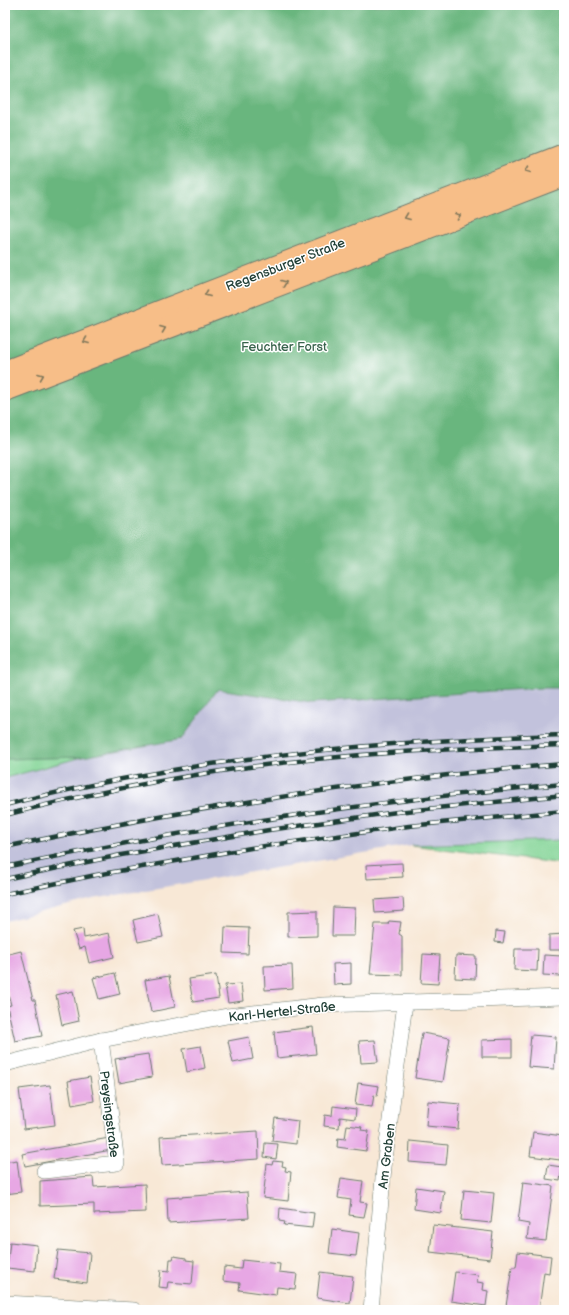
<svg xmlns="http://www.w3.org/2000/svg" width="569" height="1315" font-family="'Balsamiq Sans',sans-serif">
<rect width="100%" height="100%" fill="#fff"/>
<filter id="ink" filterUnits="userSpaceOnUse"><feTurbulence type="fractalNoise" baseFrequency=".025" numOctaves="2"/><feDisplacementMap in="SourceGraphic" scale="8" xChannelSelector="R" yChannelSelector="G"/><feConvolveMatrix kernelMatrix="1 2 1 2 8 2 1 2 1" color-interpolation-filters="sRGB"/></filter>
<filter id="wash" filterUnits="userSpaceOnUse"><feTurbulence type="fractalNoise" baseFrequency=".012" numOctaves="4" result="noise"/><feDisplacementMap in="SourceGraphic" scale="16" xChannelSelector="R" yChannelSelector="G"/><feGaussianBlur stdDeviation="0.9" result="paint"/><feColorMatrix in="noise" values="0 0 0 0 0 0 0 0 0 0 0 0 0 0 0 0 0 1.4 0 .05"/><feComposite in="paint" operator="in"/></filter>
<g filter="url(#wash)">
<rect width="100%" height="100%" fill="#f8e8d6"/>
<path fill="#c2c2dc" d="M539 688H564V840L411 845 93 899 5 921V778L82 757 182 739 218 689 312 703Z"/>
<g fill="#82d495" stroke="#508864">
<path d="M82 757 5 778V759Z"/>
<path d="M564 840V864L411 845Z"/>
</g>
<path fill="#69b67e" stroke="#447a59" d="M5 5H564V688H539L312 703 218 689 182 739 82 757 5 759Z"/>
<g id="blocks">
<g fill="#e7a7e4">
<path d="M402 863 403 877 367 879 366 865Z"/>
<path d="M403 898 404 911 375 913 374 900Z"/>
<path d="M333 907 355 908 354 936H332Z"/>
<path d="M317 911V936L288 937V912Z"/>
<path d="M158 914 163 937 138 942 133 920Z"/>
<path d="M389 921 401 922 399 934 402 936V975L370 974 375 924H388Z"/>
<path d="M225 927 249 928 248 954 224 953Z"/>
<path d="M83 929 84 938 109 933 114 957 89 963 85 947 79 949 73 931Z"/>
<path d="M496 931 505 932 503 943 495 942Z"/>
<path d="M564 934V950H549V935Z"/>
<path d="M515 949H538L537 971 514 970Z"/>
<path d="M21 951 33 1000H35L42 1036 15 1041 7 1006 11 1005 5 982V955Z"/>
<path d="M423 954 440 955 438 984 421 983Z"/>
<path d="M456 955 476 956 475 979 455 978Z"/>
<path d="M544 955 562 956 561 976 543 975Z"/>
<path d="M351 963V984L334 985 333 964Z"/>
<path d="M292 965 293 988 265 990 264 966Z"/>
<path d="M115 973 120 994 99 999 93 978Z"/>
<path d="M216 975 219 998 193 1002 189 979Z"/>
<path d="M169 976 175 1007 151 1012 145 980Z"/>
<path d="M241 984 243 1001 228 1003 225 985Z"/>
<path d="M73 991 79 1021 62 1025 56 995Z"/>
<path d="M313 1027 316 1054 277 1058 274 1032Z"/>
<path d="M422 1033 450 1038 443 1082 415 1078Z"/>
<path d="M531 1035 556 1037 554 1069 528 1067Z"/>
<path d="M249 1037 253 1059 233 1063 228 1041Z"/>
<path d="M512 1039V1057H482V1040Z"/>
<path d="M375 1040 378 1062 361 1063 359 1041Z"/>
<path d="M201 1046 205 1068 187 1072 183 1049Z"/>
<path d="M148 1054 152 1077 119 1083 115 1059Z"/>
<path d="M90 1077 94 1101 72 1105 68 1081Z"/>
<path d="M358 1083 379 1086 377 1096 374 1095 372 1107 355 1105Z"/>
<path d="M50 1085 55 1125 24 1129 19 1089Z"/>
<path d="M428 1101 460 1104 458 1129 426 1126Z"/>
<path d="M333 1106 356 1109 355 1119 340 1117 339 1128 324 1126 325 1115 332 1116Z"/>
<path d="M275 1118 298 1121 296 1144 272 1141Z"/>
<path d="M347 1125 362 1127 361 1130 369 1131 366 1151 337 1147 338 1138 345 1139Z"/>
<path d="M258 1131 259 1159 162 1165 160 1137Z"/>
<path d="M533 1132 563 1136 560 1160 530 1156Z"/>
<path d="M109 1138 111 1150 25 1166 22 1154Z"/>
<path d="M410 1141 448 1145 446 1165 409 1162Z"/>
<path d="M265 1143 278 1144 276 1159 264 1157Z"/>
<path d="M17 1160 21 1192 5 1194V1162Z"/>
<path d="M273 1161 283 1162 282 1166 286 1167 285 1171 291 1172 288 1201 263 1198 267 1164 272 1165Z"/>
<path d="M548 1165 562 1167 560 1181 546 1179Z"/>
<path d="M93 1177 94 1187 145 1184 146 1212 94 1214V1204L40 1206V1181Z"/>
<path d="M341 1178 363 1181 360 1202 367 1203 364 1217 349 1215 351 1200 338 1198Z"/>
<path d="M523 1182 553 1186 546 1241 527 1239 529 1224 518 1222Z"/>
<path d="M416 1187 444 1191 441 1213 414 1209Z"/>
<path d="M464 1190 494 1193 491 1223 461 1220Z"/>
<path d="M247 1192 249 1218 168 1223 167 1198Z"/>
<path d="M280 1208 314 1213 312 1228 284 1225 285 1222 279 1221Z"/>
<path d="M433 1225 493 1232 490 1259 430 1252Z"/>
<path d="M332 1229 359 1233 356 1256 329 1253Z"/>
<path d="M10 1242 37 1245 35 1271 7 1268Z"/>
<path d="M58 1250 90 1253 87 1283 54 1279Z"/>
<path d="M518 1252 551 1256 549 1273 544 1272 539 1310 506 1306 512 1267H516Z"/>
<path d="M174 1256 186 1258V1260L194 1261 192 1284 168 1282 167 1288 159 1287 161 1270 169 1271 170 1259H173Z"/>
<path d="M242 1260 280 1264 279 1272 297 1274 295 1289 277 1287 276 1295 239 1290 240 1283 223 1281 224 1267 241 1269Z"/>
<path d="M320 1272 353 1276 350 1303 317 1298Z"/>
<path d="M455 1272 478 1275 477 1282 484 1283 483 1290 488 1291 486 1306 451 1301Z"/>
</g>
</g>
</g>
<g filter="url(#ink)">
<use href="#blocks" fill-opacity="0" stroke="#6b796d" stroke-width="1"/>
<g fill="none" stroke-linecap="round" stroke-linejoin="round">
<defs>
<g id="street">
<path d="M5 1064 101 1040 227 1016 323 1005 564 997"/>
<path d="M44 1171 117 1163 101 1040"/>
<path d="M5 1303 134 1310"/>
<path d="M371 1310 384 1167 405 1003"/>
</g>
<g id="primary">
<path d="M5 372 564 155"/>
<path d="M5 390 564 175"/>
</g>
</defs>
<use href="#street" stroke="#6b796d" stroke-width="16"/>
<use href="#primary" stroke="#6b796d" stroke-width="24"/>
<use href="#street" stroke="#fff" stroke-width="15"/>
<use href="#primary" stroke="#f7be88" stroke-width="22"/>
<defs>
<g id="rail">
<path d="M5 805C188 758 376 741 564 735"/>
<path d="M5 815C83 795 162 779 242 768 349 753 456 748 564 745"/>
<path d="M5 847C189 808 376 779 564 764"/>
<path d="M5 867C190 828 376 800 564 784"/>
<path d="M5 879 121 855 269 830 397 812 564 795"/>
<path d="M5 894 96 875 251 848 409 826 564 811"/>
</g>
</defs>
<use href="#rail" stroke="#1f3d34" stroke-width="4.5"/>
<use href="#rail" stroke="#fff" stroke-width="3" stroke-dasharray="9" stroke-linecap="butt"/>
</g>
<defs><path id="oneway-chevron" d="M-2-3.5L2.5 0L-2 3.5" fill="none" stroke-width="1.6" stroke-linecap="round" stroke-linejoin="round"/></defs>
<g stroke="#80775a">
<use href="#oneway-chevron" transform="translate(528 170) rotate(159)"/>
<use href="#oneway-chevron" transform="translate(458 216) rotate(-21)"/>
<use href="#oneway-chevron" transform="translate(407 217) rotate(159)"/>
<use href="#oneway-chevron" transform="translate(284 283) rotate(-21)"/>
<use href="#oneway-chevron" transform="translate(207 294) rotate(159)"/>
<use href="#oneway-chevron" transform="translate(163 329) rotate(-21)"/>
<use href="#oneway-chevron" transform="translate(86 341) rotate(159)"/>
<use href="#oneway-chevron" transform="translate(41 376) rotate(-21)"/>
</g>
</g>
<g text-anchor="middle" stroke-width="3" stroke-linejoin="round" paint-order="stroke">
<g font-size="13" fill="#1f3d34" stroke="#fff">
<text transform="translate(285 264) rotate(-21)" y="5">Regensburger Straße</text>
<text transform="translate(282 1011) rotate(-6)" y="5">Karl-Hertel-Straße</text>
<text transform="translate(110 1114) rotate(83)" y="5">Preysingstraße</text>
<text transform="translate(386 1156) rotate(-83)" y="5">Am Graben</text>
</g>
<g font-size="13" fill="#38634c" stroke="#fff">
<text x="284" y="351">Feuchter Forst</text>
</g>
</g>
<rect width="569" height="1315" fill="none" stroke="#fff" stroke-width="20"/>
</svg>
